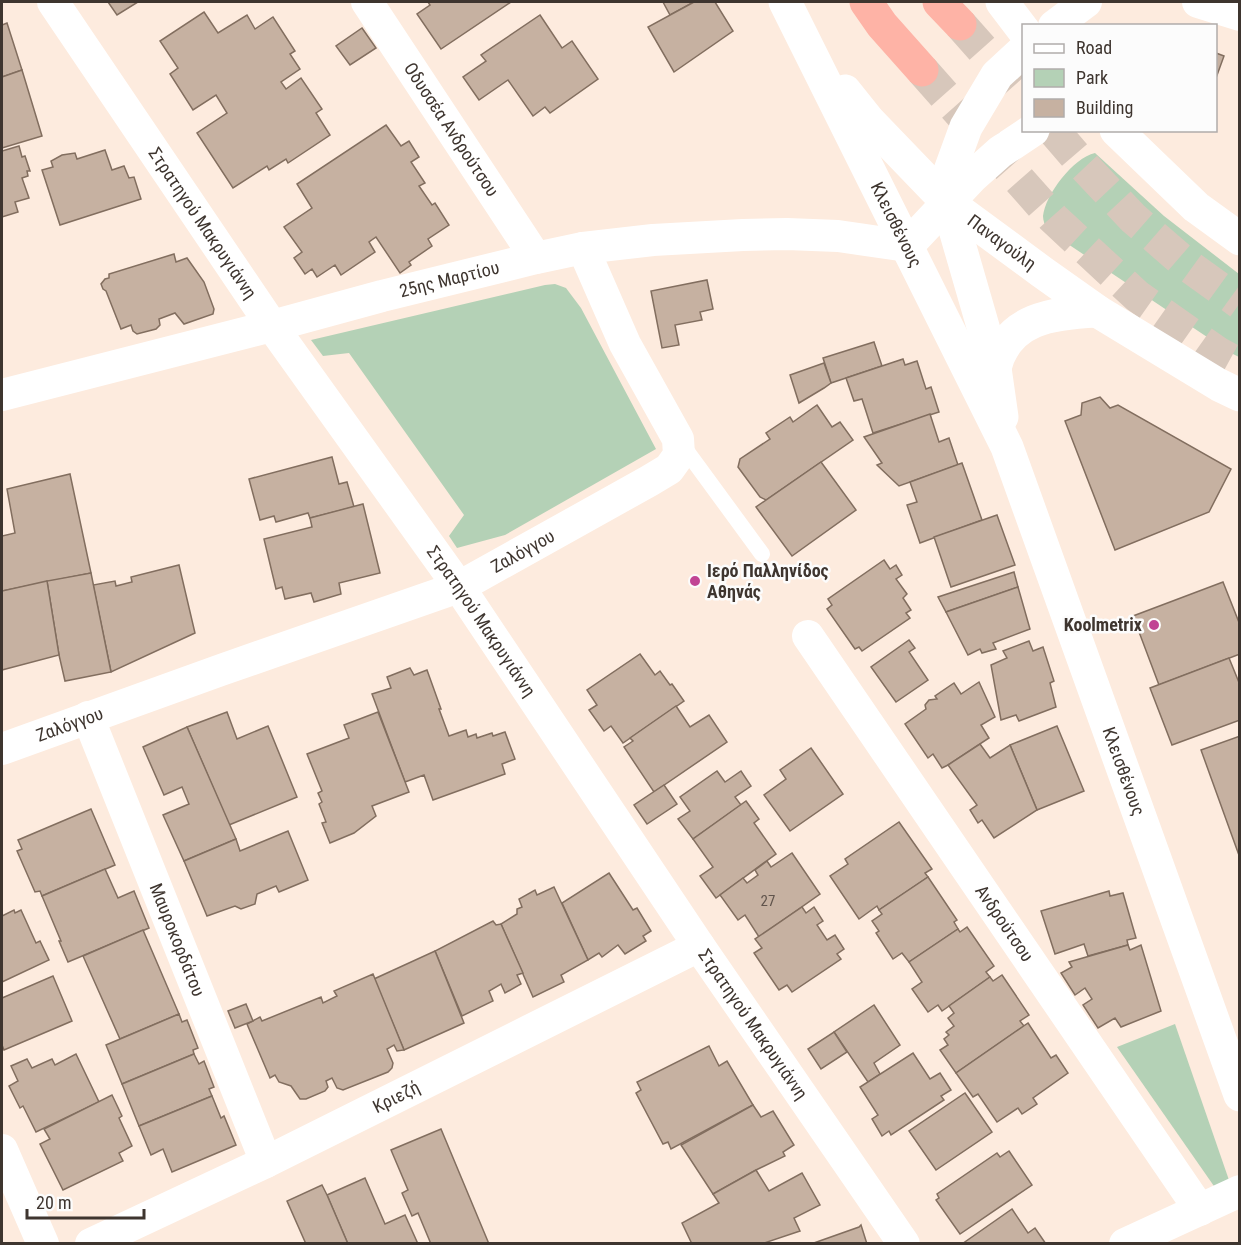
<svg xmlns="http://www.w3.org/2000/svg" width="1241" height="1245" font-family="'Roboto Condensed',sans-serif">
<rect width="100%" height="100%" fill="#fdebde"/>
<g fill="#b4d1b6">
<path d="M1095 153 1164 216 1239 274V357L1231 353 1047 230C1045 225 1043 221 1043 216 1045 195 1073 158 1095 153Z"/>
<path d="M555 284 566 288 581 308 656 449 505 535 457 548 449 536 464 515 349 353 323 356 311 340 545 285Z"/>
<path d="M1175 1024 1230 1183 1216 1189 1117 1047Z"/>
</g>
<g fill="#c6b1a1" stroke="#826e5f" stroke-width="1.5">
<path d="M108 2H138L117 15Z"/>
<path d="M428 2H511L441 49 417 14 430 5Z"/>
<path d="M663 2H694L670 15Z"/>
<path d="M694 2H715L733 31 674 72 648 27Z"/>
<path d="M204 12 218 33 247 15 255 29 273 17 295 51 290 54 300 69 281 82 286 89 301 78 322 109 316 113 330 135 288 163 286 159 269 170 267 166 233 188 197 133 227 113 216 95 193 110 170 74 178 68 160 41Z"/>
<path d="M540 15 562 48 572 41 598 79 550 113 545 107 533 116 508 80 479 100 463 77 486 61 481 55Z"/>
<path d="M7 23 22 70 2 77V25Z"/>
<path d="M362 28 376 48 350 65 336 46Z"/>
<path d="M1216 53 1224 56 1216 78Z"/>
<path d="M22 70 42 136 2 148V77Z"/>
<path d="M386 125 401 146 409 141 419 157 411 162 425 183 419 186 432 205 435 203 449 225 428 239 432 246 409 262 411 265 400 273 376 237 369 242 375 252 341 275 335 265 317 277 312 269 305 274 294 258 302 252 284 227 312 208 297 184Z"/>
<path d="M19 146 22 157 25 156 30 171H27L28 176 22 178 29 198 15 202 18 212 2 217V151Z"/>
<path d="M105 150 112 170 124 166 129 178 134 177 141 199 60 225 42 170 53 167 51 161 62 155 75 153 77 159Z"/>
<path d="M174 254 176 262 187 258 204 282 214 309 213 314 184 324 175 313 159 319 160 325 156 329 137 334 133 331 131 325 121 329 106 291 103 289 101 284 105 279 109 278V274Z"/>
<path d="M707 280 713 309 700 312 702 320 675 325 679 345 662 348 651 291Z"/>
<path d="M874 342 882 366 831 383 823 358Z"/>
<path d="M903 359 905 365 917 361 926 389 931 387 939 412 873 433 862 399 854 401 846 378Z"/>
<path d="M824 363 831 383 824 388 799 403 790 375Z"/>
<path d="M1100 397 1110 408 1118 405 1231 469 1209 512 1115 550 1065 421 1081 415 1082 403Z"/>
<path d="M817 405 832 427 840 422 853 440 766 500 760 497 738 467 740 459 770 439 766 433 790 417 793 422Z"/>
<path d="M930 414 939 442 949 438 958 465 899 486 877 465 882 463 864 437Z"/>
<path d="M332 457 339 484 347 482 354 507 310 518 308 513 276 522 274 516 260 520 249 479Z"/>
<path d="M821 462 856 510 792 556 756 507Z"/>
<path d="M962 463 982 520 920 543 907 505 917 502 910 482Z"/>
<path d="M70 474 91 573 2 591V536L15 533 7 489Z"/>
<path d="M363 504 380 573 339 583 341 594 314 602 311 593 285 599 282 587 276 589 264 539 312 527 310 518Z"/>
<path d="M997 515 1015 565 951 587 934 537Z"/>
<path d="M884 560 890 569 896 565 902 575 896 579 907 594 903 598 911 610 906 613 910 618 862 651 859 647 855 649 827 609 832 605 828 599Z"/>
<path d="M179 565 195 633 111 672 93 585 115 581 116 586 132 582 131 577Z"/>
<path d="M1014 572 1018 587 946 612 938 597Z"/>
<path d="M91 573 111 672 65 681 59 655 47 581Z"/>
<path d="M47 581 59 655 2 670V591Z"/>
<path d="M1223 582 1240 625V654L1159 685 1133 616Z"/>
<path d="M1018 587 1030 629 993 643 996 649 982 653 980 649 968 655 946 612Z"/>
<path d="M909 640 915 648 909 652 928 680 896 702 871 667Z"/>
<path d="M1029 641 1033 651 1043 647 1054 681 1050 683 1056 707 1019 721 1016 715 1001 720 991 665 1007 658 1003 651Z"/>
<path d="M640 654 655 675 660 671 670 685 672 684 684 701 623 743 611 726 604 731 589 710 597 705 587 690Z"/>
<path d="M1229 658 1240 685V720L1172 745 1150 688Z"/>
<path d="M410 668 414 675 427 670 441 709H439L449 736 466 730 468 737 476 734 477 738 492 733 493 736 505 732 515 759 502 764 505 774 433 800 424 775 405 782 372 694 391 688 387 677Z"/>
<path d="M979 682 995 717 981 725 989 738 948 765 942 768 933 754 928 758 905 724 926 709 925 705 929 700 937 699 935 696 954 683 961 694Z"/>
<path d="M676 706 690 727 709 715 727 742 654 792 624 747 633 741 630 738Z"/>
<path d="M227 712 237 739 268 726 297 797 229 825 187 727Z"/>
<path d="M378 712 409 792 372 806 376 816 354 833 330 843 322 823 326 822 319 804 322 802 318 793 322 791 307 754 349 738 344 725Z"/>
<path d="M1057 726 1084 791 1037 810 1010 745Z"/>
<path d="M187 727 236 839 184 861 163 815 189 804 182 787 164 795 143 747Z"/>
<path d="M1240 736V858L1201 750Z"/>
<path d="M980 744 990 758 1010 745 1037 810 994 838 982 820 978 823 970 810 977 805 948 765Z"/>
<path d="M811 748 843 794 790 831 764 795 786 779 780 770Z"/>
<path d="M717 771 725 782 741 771 751 786 735 797 741 805 693 839 678 819 690 811 680 797Z"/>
<path d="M664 785 677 804 647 824 634 805Z"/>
<path d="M746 801 759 819 754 823 776 854 716 898 700 876 713 867 693 839Z"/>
<path d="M91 809 115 865 42 896 40 891 35 892 17 851 22 849 18 840Z"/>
<path d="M899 822 932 869 925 873 928 877 879 910 877 906 859 919 830 876 848 864 845 859Z"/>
<path d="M288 831 308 880 279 892 276 886 257 894 255 904 241 909 235 906 207 916 184 861 236 839 240 851Z"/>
<path d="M792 853 820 894 759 937 745 915 738 920 720 895 743 878 747 883 758 875 755 870 767 861 771 867Z"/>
<path d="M105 869 118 898 134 891 149 928 68 962 59 941H61L42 896Z"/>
<path d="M609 873 633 910 637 908 651 931 643 936 646 941 625 954 618 945 602 957 599 953 588 960 562 903Z"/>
<path d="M928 877 957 920 954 922 958 929 909 962 902 953 893 959 876 933 879 931 872 921 882 914 879 910Z"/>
<path d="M554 887 588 960 561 975 564 982 533 997 501 924 517 914V909L522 907 519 899 535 890 537 895Z"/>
<path d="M1109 891 1110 896 1123 893 1136 938 1127 940 1128 945 1088 956 1084 944 1055 954 1041 911Z"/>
<path d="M802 907 806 913 814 907 823 921 817 925 827 940 835 935 844 949 837 954 841 959 792 992 787 985 779 990 754 953 762 948 755 939Z"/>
<path d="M14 910 15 913 21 910 36 943 40 941 49 960 2 982V916Z"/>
<path d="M493 921 496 925 501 924 523 973 517 975 521 984 505 993 501 984 489 991 493 1001 462 1016 435 951Z"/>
<path d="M967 927 994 966 986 972 990 977 942 1011 938 1005 928 1012 912 989 922 982 909 962 958 929 960 932Z"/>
<path d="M143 930 179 1014 120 1039 83 956Z"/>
<path d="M1128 945 1130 950 1141 945 1161 1011 1121 1027 1115 1018 1098 1028 1083 1005 1092 999 1085 988 1075 995 1061 973 1072 967 1069 962Z"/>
<path d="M435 951 464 1023 404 1050 374 979Z"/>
<path d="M373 974 404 1050 397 1051 394 1045 387 1049 393 1063 392 1068 388 1072 343 1090 337 1088 332 1078 326 1081 328 1087 325 1091 306 1099H300L291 1086 279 1082 275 1075 270 1078 247 1024 260 1017 262 1021 321 997 323 1003 337 996 334 991Z"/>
<path d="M1002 975 1029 1015 1020 1021 1024 1026 956 1073 940 1050 948 1045 944 1039 949 1035 946 1032 954 1026 948 1018 954 1013 949 1006 990 977 993 981Z"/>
<path d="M53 976 72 1021 4 1050 2 1045V998Z"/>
<path d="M246 1004 253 1021 235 1028 228 1011Z"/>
<path d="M874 1005 900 1045 874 1063 880 1074 868 1082 834 1032Z"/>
<path d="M179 1014 182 1022 187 1020 198 1048 193 1050 194 1054 122 1084 106 1045Z"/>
<path d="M1028 1023 1051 1058 1056 1055 1068 1073 1033 1098 1037 1104 1022 1114 1018 1108 997 1122 978 1094 973 1097 956 1073Z"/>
<path d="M834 1032 847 1052 821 1069 808 1049Z"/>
<path d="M709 1046 719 1066 727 1061 753 1105 671 1149 668 1142 663 1144 636 1093 641 1090 637 1082Z"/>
<path d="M913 1053 930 1079 940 1073 951 1090 941 1096 944 1100 891 1135 889 1131 882 1136 872 1119 878 1115 860 1087Z"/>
<path d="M76 1054 99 1102 36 1132 23 1106 20 1108 9 1086 18 1081 11 1066 27 1059 32 1068 52 1059 55 1065Z"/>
<path d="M194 1054 199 1064 204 1061 214 1087 209 1089 212 1096 139 1126 122 1084Z"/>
<path d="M965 1093 992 1132 936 1170 909 1131Z"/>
<path d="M112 1095 122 1116 119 1118 132 1146 119 1153 123 1161 63 1190 40 1144 50 1139 44 1129Z"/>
<path d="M212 1096 221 1118 224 1116 236 1145 172 1172 163 1149 151 1155 139 1126Z"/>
<path d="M753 1105 761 1117 773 1111 794 1145 783 1152 785 1156 756 1170 713 1194 681 1145Z"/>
<path d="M441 1129 489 1244H431L418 1213 412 1216 402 1193 408 1190 391 1150Z"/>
<path d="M1009 1151 1032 1185 960 1234 936 1200 939 1198 937 1194 997 1153 1000 1157Z"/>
<path d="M756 1170 769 1191 802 1173 820 1205 794 1218 800 1231 761 1244H692L682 1223 719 1203 713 1194Z"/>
<path d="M365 1178 385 1224 405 1215 418 1244H348L327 1195Z"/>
<path d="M322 1185 327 1195 348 1244H306L287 1201Z"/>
<path d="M1012 1209 1028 1233 1035 1228 1046 1244H962Z"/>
<path d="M861 1225 867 1244H811L859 1227Z"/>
</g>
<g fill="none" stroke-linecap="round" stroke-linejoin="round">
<g stroke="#d7c7bb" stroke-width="33" stroke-dasharray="33 16" stroke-linecap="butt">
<path d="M960 24 1024 96"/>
<path d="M922 70 1053 218 1137 296 1218 353 1240 365"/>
<path d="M1053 130 1084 166 1133 218 1186 264 1240 303"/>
</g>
<path stroke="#fff" stroke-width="16" d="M680 442 762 554"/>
<g stroke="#fff" stroke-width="32">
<path id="s1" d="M53 2 272 326 459 587 699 946 904 1244"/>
<path id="s2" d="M367 2 536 258"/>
<path d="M1198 2 1240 15"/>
<path d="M1054 26 1086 2"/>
<path id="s3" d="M2 395 272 326 382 296 536 258 583 248 653 240 743 235 787 234 838 236 907 246"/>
<path id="s4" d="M808 636 1200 1210"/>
<path id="s5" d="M88 717 266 1162"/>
<path id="s6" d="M2 749 221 670 459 587 649 481 669 469 679 455 678 439 625 344 583 248"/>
<path d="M2 1150 43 1244"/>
<path id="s7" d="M91 1244 266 1162 699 946"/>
<path d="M1125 1244 1240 1191"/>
</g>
<g stroke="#fff" stroke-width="33">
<path id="s8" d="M785 2 1007 447 1240 1095"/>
<path d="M1002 2 1024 31"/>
<path id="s9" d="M845 91 869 121 947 202 1042 272 1097 311 1219 385 1240 395"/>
<path d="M1116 130 1196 207 1240 239"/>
<path d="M907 246 972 177 1000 152 1033 130"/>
<path d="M995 368C1007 318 1053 313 1097 311"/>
<path d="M1002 417 995 368 947 202V179L966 127 997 75 1024 50"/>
</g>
<g stroke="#feb3a6" stroke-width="33">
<path d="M866 2 882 25 922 70"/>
<path d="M939 2 960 24"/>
</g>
</g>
<g fill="#c14494" stroke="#fcfcfc" stroke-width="2">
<circle cx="695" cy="581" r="6"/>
<circle cx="1154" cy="625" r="6"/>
</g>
<g text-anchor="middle" stroke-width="5" stroke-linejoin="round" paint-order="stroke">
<g font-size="15" fill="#60544c">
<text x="768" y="906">27</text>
</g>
<g font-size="18" fill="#3e352f" stroke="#fcfcfc">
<text dy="6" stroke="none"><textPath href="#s2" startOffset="153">Οδυσσέα Ανδρούτσου</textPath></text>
<text dy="6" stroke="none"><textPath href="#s1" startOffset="267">Στρατηγού Μακρυγιάννη</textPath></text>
<text dy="6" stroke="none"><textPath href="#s8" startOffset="249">Κλεισθένους</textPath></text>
<text dy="6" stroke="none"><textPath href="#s9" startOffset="219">Παναγούλη</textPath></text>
<text dy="6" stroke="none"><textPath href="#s3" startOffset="462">25ης Μαρτίου</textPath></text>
<text dy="6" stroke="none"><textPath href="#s6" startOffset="558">Ζαλόγγου</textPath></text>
<text dy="6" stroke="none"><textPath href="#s1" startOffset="753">Στρατηγού Μακρυγιάννη</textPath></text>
<text dy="6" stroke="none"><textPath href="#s6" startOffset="72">Ζαλόγγου</textPath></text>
<text dy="6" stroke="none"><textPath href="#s8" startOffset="842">Κλεισθένους</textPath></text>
<text dy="6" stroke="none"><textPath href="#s4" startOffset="348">Ανδρούτσου</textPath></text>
<text dy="6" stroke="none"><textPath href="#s5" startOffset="240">Μαυροκορδάτου</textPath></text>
<text dy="6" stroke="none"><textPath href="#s1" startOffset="1239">Στρατηγού Μακρυγιάννη</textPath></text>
<text dy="6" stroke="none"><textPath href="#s7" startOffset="339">Κριεζή</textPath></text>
</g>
<g font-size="18" font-weight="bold" fill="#3e352f" stroke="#fcfcfc" text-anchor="start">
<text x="707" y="577">Ιερό Παλληνίδος<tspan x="707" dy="21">Αθηνάς</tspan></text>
<text x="1142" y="631" text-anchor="end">Koolmetrix</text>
</g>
</g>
<rect width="1241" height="1245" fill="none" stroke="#3e352f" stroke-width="6"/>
<rect x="1022" y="24" width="195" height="108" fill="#fcfcfc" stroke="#b0acaa" stroke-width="1.5"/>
<rect x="1034" y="44" width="30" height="9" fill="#ffffff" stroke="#b0acaa" stroke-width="1.5"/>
<text x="1076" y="54" font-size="18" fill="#3e352f">Road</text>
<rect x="1034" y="69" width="30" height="18" fill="#b4d1b6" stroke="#b0acaa" stroke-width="1.5"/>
<text x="1076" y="84" font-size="18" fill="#3e352f">Park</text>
<rect x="1034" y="99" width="30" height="18" fill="#c6b1a1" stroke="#b0acaa" stroke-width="1.5"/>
<text x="1076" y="114" font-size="18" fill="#3e352f">Building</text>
<path d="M27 1209v9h117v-9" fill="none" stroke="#3e352f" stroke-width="3"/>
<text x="36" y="1209" font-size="18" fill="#3e352f" stroke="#fcfcfc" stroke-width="4.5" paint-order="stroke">20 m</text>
</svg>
